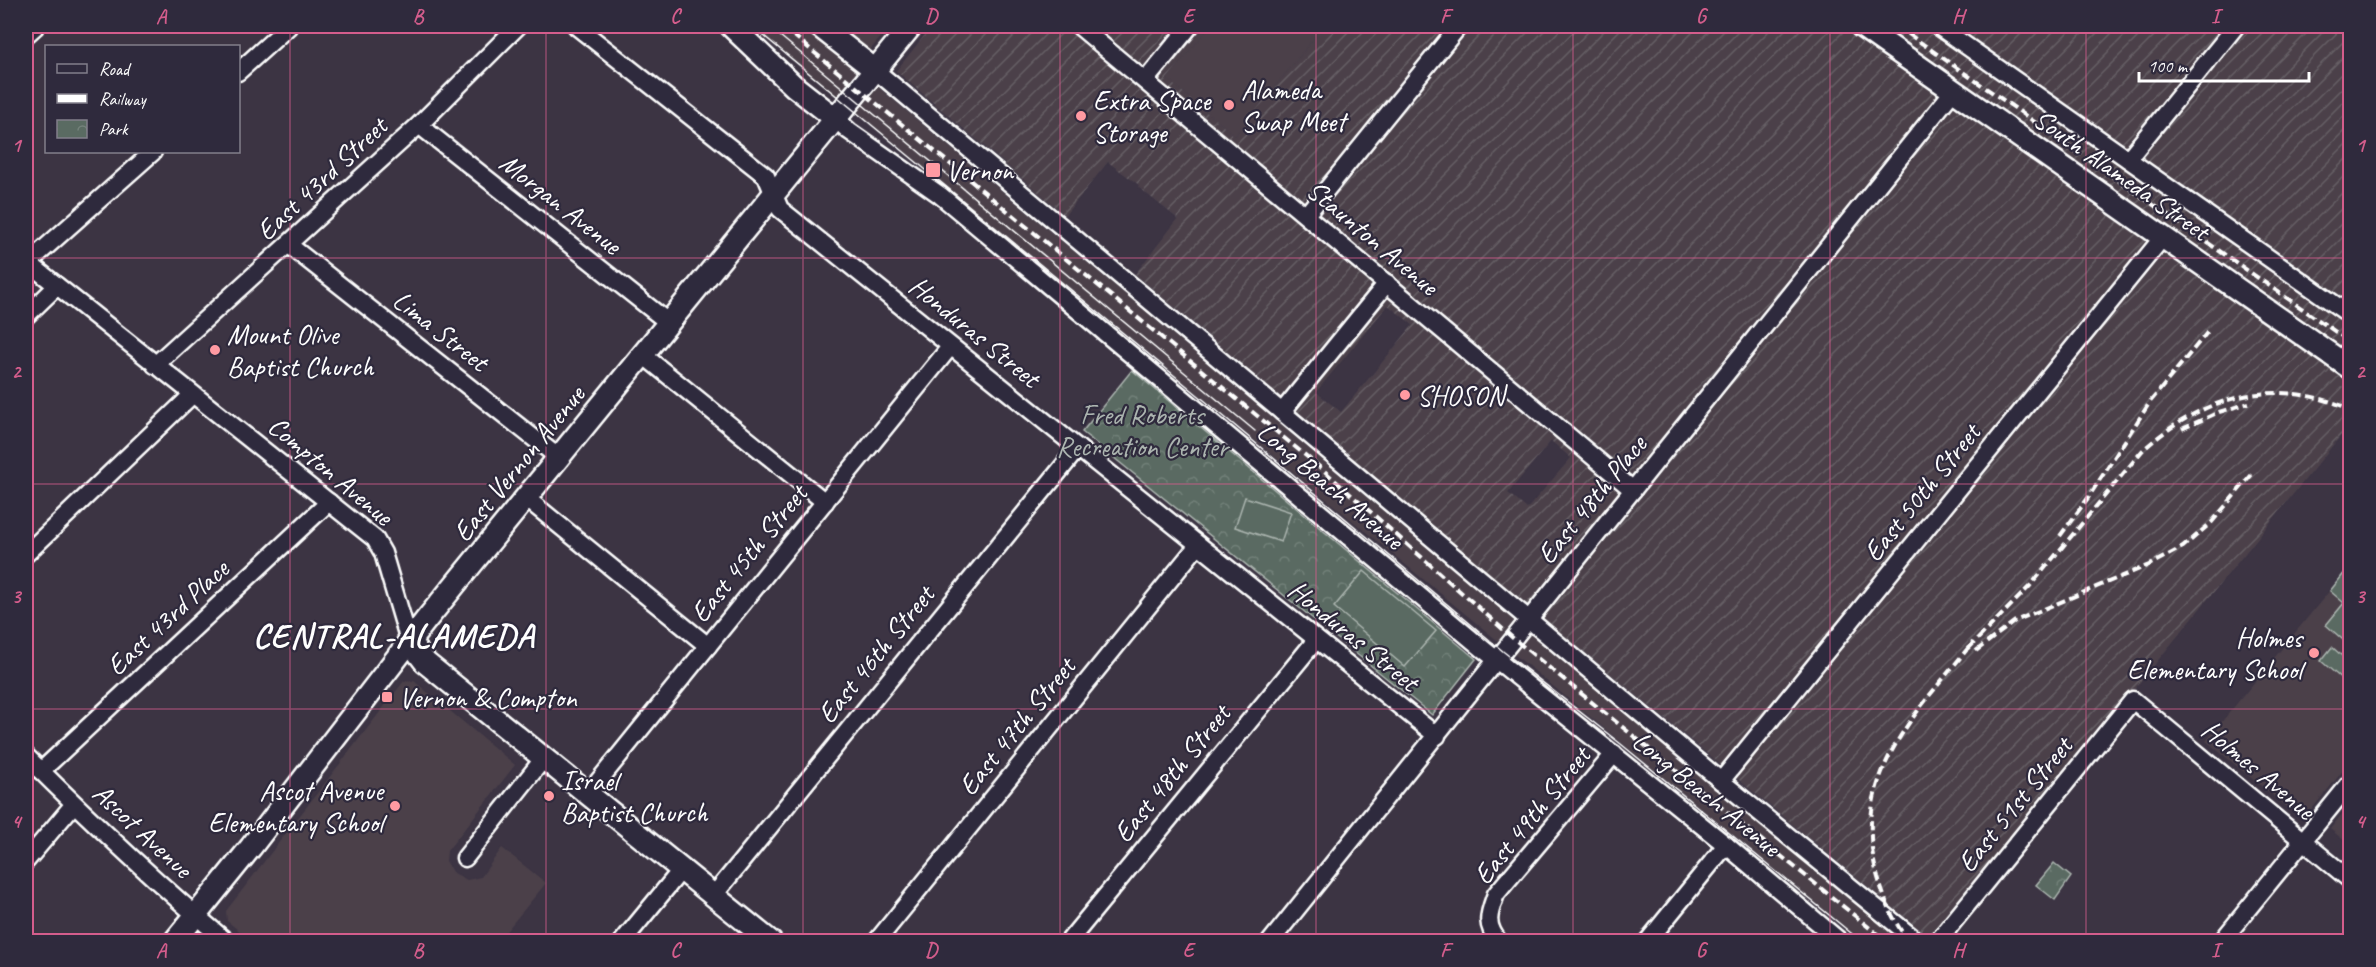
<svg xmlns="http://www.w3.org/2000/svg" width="2376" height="967" font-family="Caveat,sans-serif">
<defs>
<pattern id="industrial-furrows" width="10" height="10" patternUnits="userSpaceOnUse" patternTransform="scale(1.5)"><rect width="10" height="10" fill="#4b414a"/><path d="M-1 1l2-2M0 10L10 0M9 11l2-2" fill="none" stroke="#665e65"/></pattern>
<pattern id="park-crowns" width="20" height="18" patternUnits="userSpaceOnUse" patternTransform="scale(1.5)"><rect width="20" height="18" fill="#5a6b62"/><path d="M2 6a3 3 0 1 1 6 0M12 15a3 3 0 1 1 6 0" fill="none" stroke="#73817a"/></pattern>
</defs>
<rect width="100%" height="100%" fill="#3c3443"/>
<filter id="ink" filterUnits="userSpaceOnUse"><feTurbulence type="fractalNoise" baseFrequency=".0167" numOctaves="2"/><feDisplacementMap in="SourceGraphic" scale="12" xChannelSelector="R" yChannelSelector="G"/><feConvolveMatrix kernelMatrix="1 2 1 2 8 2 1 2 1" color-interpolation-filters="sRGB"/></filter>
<g filter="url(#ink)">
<g fill="#4b414a">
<path d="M752 26H805L1380 508 1908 941H1862Z"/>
<path d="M832 26H890L871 49H861Z"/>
<path d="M1210 26H1324L1235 136 1167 79Z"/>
<path d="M2350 566V762L2303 820 2206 741Z"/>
<path d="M404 681H414L515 765 447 851 446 861 452 872 467 880 481 877 502 848 546 883 498 941H252L227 921 226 911Z"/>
<path d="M2350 804V845L2330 829Z"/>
</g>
<path fill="url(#industrial-furrows)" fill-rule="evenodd" d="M932 26H1155L1164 33 1170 26H1210L1167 79 1235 136 1324 26H2350V439L2343 433 1931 939 1496 579 1135 274 1178 219 1138 187 1139 185 1108 162 1065 215 896 71ZM1388 305 1413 325 1341 412 1316 392ZM1551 441 1571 458 1527 509 1508 493Z"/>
<g fill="url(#park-crowns)" stroke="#acb5b0" stroke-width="1.5">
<path d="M1132 370 1476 659 1432 715 1082 432Z"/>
<path d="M2054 863 2071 877 2055 900 2036 885Z"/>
</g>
<g fill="#5a6b62" stroke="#acb5b0" stroke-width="1.5">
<path d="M1245 497 1291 512 1281 542 1235 527Z"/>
<path d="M2350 566V643L2349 645 2326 625 2344 603 2330 591Z"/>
<path d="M1364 571 1436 631 1405 667 1334 607Z"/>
<path d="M2332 647 2350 663V670L2343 680 2321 661Z"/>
</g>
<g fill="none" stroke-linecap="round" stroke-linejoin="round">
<defs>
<g id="minor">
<path d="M576 26 766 176 780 209 1437 736"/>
<path d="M1079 26 1633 490"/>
<path d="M1938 26 2350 315"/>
<path d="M26 35 36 26"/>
<path d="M875 70 1721 781 1918 942"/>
<path d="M238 72 289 26"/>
<path d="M1145 81 1190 26"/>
<path d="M836 119 849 131 940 195 1483 649 1726 845 1841 942"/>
<path d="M419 125 669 323"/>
<path d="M2128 159 2236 26"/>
<path d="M1306 215 1459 26"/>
<path d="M289 245 559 458"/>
<path d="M26 261 375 539 383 553 409 641"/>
<path d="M28 263 153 152"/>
<path d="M26 316 57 286"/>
<path d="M643 355 825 502"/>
<path d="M155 365 419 125 518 26"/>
<path d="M1282 412 1387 283"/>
<path d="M526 498 708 646"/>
<path d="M26 554 192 395"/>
<path d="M26 756C90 820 157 883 227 942"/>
<path d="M41 771 329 502"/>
<path d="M1721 781 2163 237"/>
<path d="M588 794 950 347"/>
<path d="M465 858 544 758"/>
<path d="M26 861 74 804"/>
<path d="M714 895 1078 448"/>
<path d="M622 942 682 869"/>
<path d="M876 942 1198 545"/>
<path d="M1068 942 1316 640"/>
<path d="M1270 942 1954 90"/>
<path d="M1499 942C1484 923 1489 914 1496 894L1614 754"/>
<path d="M1647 942 1726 845"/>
<path d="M1937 942 2133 700 2350 880"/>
<path d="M2221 942 2350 783"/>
</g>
<g id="major">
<path d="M731 26 794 86 836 119"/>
<path d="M819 26 875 70"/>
<path d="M1861 26 2350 368"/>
<path d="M409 641 426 663 771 942"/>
<path d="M174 942 251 847 426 620 911 26"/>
</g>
</defs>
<use href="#minor" stroke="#fff" stroke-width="21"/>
<use href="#major" stroke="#fff" stroke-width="26"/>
<use href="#minor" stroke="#2f2a3d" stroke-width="16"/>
<use href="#major" stroke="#2f2a3d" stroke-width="21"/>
<g stroke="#fff" stroke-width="1.5">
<path d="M752 26 1227 419 1504 652 1621 744 1862 942"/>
<path d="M768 26 1255 431"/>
</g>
<g stroke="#fff" stroke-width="4" stroke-dasharray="9 4.5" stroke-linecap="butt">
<path d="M782 26 1322 469 1514 639 1887 942"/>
<path d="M1897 26 2350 342"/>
<path d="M2182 429 2219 412 2249 403"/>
<path d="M2060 536 2088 498 2150 402 2210 329"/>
<path d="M1968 649 2030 586 2142 451C2202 396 2273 376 2350 409"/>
<path d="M1976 651 2015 621 2149 565 2183 547 2212 522 2254 472"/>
<path d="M1910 942C1894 924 1886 903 1879 881 1847 778 1915 715 1973 642"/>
</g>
</g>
</g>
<path fill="none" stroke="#d45d8c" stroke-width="1.5" stroke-opacity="0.55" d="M290 26V942M546 26V942M803 26V942M1060 26V942M1316 26V942M1573 26V942M1830 26V942M2086 26V942M26 258H2350M26 484H2350M26 709H2350"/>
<g fill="#ff9aa2" stroke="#2f2a3d" stroke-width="2">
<circle cx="1229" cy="105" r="6"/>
<circle cx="1081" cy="116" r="6"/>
<rect x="925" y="162" width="16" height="16" rx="3"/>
<circle cx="215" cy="350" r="6"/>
<circle cx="1405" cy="395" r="6"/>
<circle cx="2314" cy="653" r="6"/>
<rect x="381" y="691" width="12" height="12" rx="3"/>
<circle cx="549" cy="796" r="6"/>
<circle cx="395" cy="806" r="6"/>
</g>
<g text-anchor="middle" stroke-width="4.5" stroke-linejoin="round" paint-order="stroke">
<g font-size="28" fill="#fff" stroke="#2f2a3d" text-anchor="start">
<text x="1241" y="99">Alameda<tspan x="1241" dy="32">Swap Meet</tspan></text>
<text x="1093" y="110">Extra Space<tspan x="1093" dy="32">Storage</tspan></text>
<text x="946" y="180">Vernon</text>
<text x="227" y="344">Mount Olive<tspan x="227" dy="32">Baptist Church</tspan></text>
<text x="1417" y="405">SHOSON</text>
<text x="2302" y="647" text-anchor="end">Holmes<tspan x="2302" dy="32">Elementary School</tspan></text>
<text x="399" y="707">Vernon &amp; Compton</text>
<text x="561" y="790">Israel<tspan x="561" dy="32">Baptist Church</tspan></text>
<text x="383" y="800" text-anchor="end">Ascot Avenue<tspan x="383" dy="32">Elementary School</tspan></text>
</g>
<g font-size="28" fill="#fff" stroke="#2f2a3d">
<text transform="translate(2122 174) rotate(35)" y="10">South Alameda Street</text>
<text transform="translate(321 178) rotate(-43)" y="10">East 43rd Street</text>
<text transform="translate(561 203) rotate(38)" y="10">Morgan Avenue</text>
<text transform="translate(1373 237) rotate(40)" y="10">Staunton Avenue</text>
<text transform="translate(441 330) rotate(38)" y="10">Lima Street</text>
<text transform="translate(975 331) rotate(39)" y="10">Honduras Street</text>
<text transform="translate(518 463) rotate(-51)" y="10">East Vernon Avenue</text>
<text transform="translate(331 470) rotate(40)" y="10">Compton Avenue</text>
<text transform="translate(1331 485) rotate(40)" y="10">Long Beach Avenue</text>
<text transform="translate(1921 492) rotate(-51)" y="10">East 50th Street</text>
<text transform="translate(1591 499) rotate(-51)" y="10">East 48th Place</text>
<text transform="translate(748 553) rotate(-51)" y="10">East 45th Street</text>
<text transform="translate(167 617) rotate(-43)" y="10">East 43rd Place</text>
<text transform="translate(1354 635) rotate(39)" y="10">Honduras Street</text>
<text transform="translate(875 654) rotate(-51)" y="10">East 46th Street</text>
<text transform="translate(1016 726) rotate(-51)" y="10">East 47th Street</text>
<text transform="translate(2259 769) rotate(40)" y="10">Holmes Avenue</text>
<text transform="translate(1171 773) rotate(-51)" y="10">East 48th Street</text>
<text transform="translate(1707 793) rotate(39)" y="10">Long Beach Avenue</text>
<text transform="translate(2014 804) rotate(-51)" y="10">East 51st Street</text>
<text transform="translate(1531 815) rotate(-51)" y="10">East 49th Street</text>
<text transform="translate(143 830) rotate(43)" y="10">Ascot Avenue</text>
</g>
<g font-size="28" fill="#acb5b0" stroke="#2f2a3d">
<text x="1142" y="424">Fred Roberts<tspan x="1142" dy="32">Recreation Center</tspan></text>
</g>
<g font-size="34" font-weight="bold" letter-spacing="1.5" fill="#fff" stroke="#2f2a3d">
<text x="394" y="647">CENTRAL-ALAMEDA</text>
</g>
</g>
<rect width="2376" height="967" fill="none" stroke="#2f2a3d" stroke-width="66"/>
<rect x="45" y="45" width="195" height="108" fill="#2f2a3d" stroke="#827f8b" stroke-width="1.5"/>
<rect x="57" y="64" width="30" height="9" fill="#2f2a3d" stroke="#827f8b" stroke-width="1.5"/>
<text x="99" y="75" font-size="18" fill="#ffffff">Road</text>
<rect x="57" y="94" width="30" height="9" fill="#ffffff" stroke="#827f8b" stroke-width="1.5"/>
<text x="99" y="105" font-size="18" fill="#ffffff">Railway</text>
<rect x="57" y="120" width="30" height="18" fill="url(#park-crowns)" stroke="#827f8b" stroke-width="1.5"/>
<text x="99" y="135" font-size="18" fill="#ffffff">Park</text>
<path d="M2139 72v9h170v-9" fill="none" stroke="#ffffff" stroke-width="3"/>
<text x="2148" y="72" font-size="18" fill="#ffffff" stroke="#2f2a3d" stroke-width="4.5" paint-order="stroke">100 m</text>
<rect x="33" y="33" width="2310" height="901" fill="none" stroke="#d45d8c" stroke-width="2"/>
<g font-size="20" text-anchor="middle" font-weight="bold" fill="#d45d8c">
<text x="161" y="23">A</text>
<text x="418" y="23">B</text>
<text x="675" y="23">C</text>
<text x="931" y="23">D</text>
<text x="1188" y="23">E</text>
<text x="1445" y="23">F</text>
<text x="1701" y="23">G</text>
<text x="1958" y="23">H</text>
<text x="2215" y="23">I</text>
<text x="16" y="152">1</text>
<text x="2360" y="152">1</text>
<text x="16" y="378">2</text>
<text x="2360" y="378">2</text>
<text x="16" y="603">3</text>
<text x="2360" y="603">3</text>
<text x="16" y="828">4</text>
<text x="2360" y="828">4</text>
<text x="161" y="957">A</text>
<text x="418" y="957">B</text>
<text x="675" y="957">C</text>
<text x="931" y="957">D</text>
<text x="1188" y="957">E</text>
<text x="1445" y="957">F</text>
<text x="1701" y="957">G</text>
<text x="1958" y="957">H</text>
<text x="2215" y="957">I</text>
</g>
</svg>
